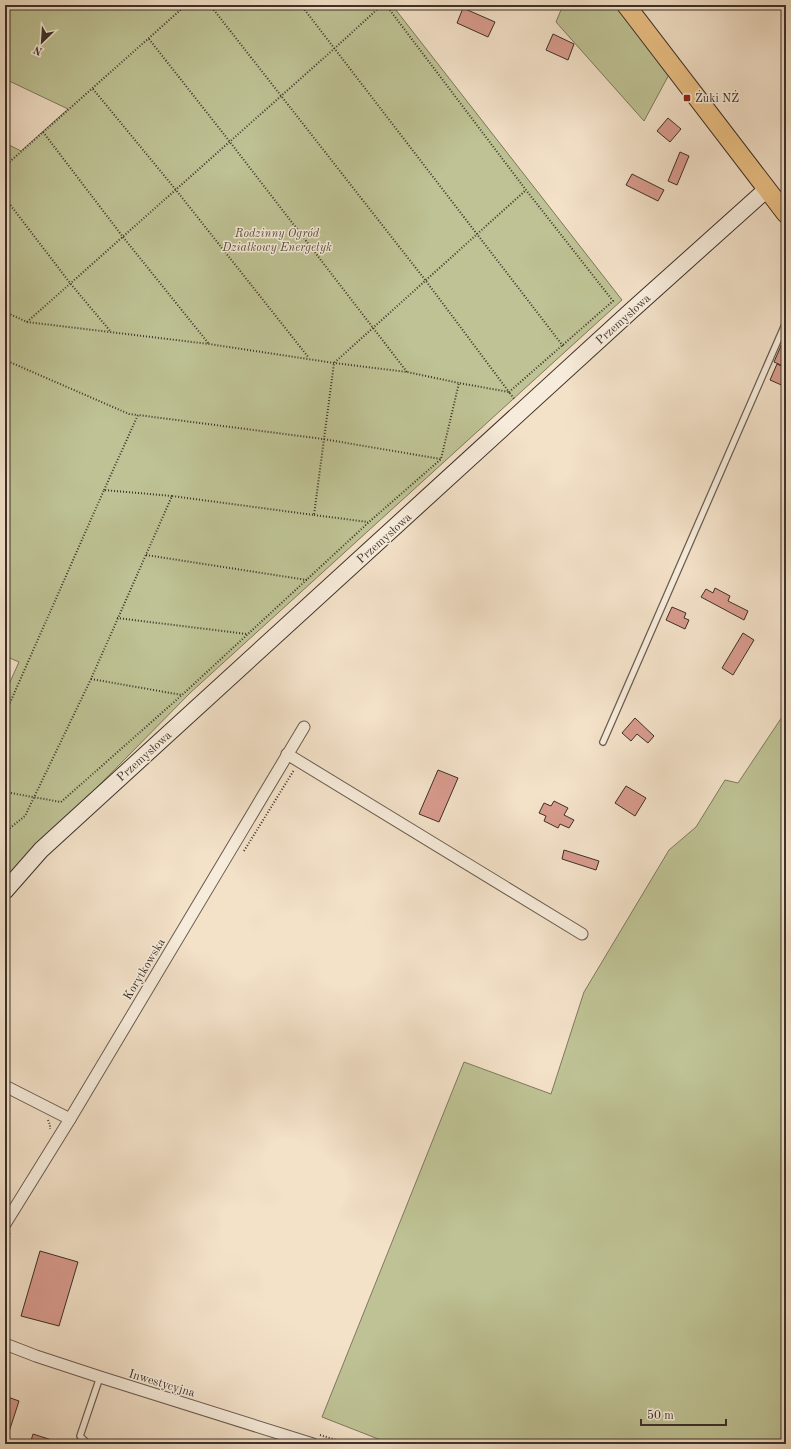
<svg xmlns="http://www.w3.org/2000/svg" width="791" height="1449" font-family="'Old Standard TT',serif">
<rect width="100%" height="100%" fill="#f3e1c8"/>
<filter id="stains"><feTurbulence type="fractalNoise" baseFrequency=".005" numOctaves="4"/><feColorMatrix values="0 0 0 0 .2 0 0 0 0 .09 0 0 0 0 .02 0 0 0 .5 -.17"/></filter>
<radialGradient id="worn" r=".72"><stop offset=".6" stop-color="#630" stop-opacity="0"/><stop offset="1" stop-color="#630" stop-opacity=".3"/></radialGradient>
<g fill="#bec294" stroke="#7d795e">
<path d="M5 5H392L622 300 190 693 5 881V693L19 662 5 656V143L21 151 68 109 5 79Z"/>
<path d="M563 5H620L672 69 644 121 556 22Z"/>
<path d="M786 711V1444H391L322 1417 464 1062 551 1094 584 992 669 850 696 827 725 780 738 783Z"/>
</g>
<g fill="#d89b8d" stroke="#3c3029">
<path d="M463 8 495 22 488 37 457 23Z"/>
<path d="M553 34 574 44 568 60 546 50Z"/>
<path d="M668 118 681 129 670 142 657 131Z"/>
<path d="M680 152 689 156 677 185 668 181Z"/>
<path d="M632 174 664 190 658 201 626 185Z"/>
<path d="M786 334V359L783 366 774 362Z"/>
<path d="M777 364 786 368V387L770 380Z"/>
<path d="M715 588 730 596 728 601 748 611 744 620 701 597 706 589 713 593Z"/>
<path d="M672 607 686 613 684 618 689 620 685 629 666 620Z"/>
<path d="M743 633 754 640 733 675 722 668Z"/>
<path d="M635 718 654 736 648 743 637 734 631 741 622 733Z"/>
<path d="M438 770 458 778 439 822 419 814Z"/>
<path d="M626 786 646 798 635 816 615 803Z"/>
<path d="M554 801 568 808 564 815 574 820 569 828 560 824 558 828 544 821 546 816 539 813 544 803 551 806Z"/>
<path d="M564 850 599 861 596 870 562 859Z"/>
<path d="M40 1251 78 1262 59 1326 21 1316Z"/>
<path d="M5 1396 19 1401 7 1438H5Z"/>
<path d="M33 1434 58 1442 57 1444H30Z"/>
</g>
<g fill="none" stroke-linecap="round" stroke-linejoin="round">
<defs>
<g id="service">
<path d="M603 742 786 322"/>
<path d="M88 1444 80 1436 100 1377"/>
</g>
<g id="minor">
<path d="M287 754 582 934"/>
<path d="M5 1086 70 1119"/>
<path d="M5 1224 70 1119 304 727"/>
<path d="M5 1344 36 1356 100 1377 313 1444"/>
</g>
<path id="secondary" d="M5 891 41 850 631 311 767 189"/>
<path id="primary" d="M626 5 786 214"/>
</defs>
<use href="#service" stroke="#6a5c51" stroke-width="8"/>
<use href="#minor" stroke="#6a5c51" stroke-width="13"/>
<use href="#secondary" stroke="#3c3029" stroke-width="18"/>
<use href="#primary" stroke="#3c3029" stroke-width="20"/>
<g stroke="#3c3029" stroke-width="2" stroke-dasharray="1 2" stroke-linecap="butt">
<path d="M210 5 426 281 509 392 613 301 526 190 386 5"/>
<path d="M301 5 563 346"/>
<path d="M149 39 230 142 407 372"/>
<path d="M93 89 176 190 309 358"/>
<path d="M43 132 123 237 209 344"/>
<path d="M5 166 186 5"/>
<path d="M5 198 70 283 111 332"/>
<path d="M5 312 27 322 209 344 334 363 407 372 459 383"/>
<path d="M27 322 335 48 382 5"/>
<path d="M5 360 129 414 138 415"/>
<path d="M104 490 138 415 323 439 441 459"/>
<path d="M314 515 368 522"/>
<path d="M146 555 307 580"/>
<path d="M117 618 247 634"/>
<path d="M91 679 182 695"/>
<path d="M5 714 104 490 172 496"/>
<path d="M5 792 61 802 182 695 369 522 441 459 459 383 509 392 515 400"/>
<path d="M5 832 25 816 91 679 172 496 314 515 334 363 526 190"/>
<path d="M244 851 294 770"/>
<path d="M48 1120 50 1125V1129"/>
<path d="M5 1241 10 1233"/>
<path d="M320 1435 349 1444"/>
</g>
<use href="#service" stroke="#f7ecdb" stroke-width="5.5"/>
<use href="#minor" stroke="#f7ecdb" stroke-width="11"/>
<use href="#secondary" stroke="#f7ecdb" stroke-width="16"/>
<use href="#primary" stroke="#eac084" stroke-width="18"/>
</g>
<rect fill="#8f2418" stroke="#f7ecdb" stroke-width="1.5" x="683" y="94" width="8" height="8" rx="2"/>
<g text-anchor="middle" stroke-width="3" stroke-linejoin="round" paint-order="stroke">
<g font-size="12" fill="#3c3029" stroke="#f7ecdb" text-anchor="start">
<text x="695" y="102">Żuki NŻ</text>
</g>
<g font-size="12" font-style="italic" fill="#564d3e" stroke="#f7ecdb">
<text x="277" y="237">Rodzinny Ogród<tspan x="277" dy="14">Działkowy Energetyk</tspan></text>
</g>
<g font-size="12" fill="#3c3029" stroke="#f7ecdb">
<text transform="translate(623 319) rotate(-42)" y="4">Przemysłowa</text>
<text transform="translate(384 538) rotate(-42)" y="4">Przemysłowa</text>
<text transform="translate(144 756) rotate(-42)" y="4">Przemysłowa</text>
<text transform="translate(144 969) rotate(-59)" y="4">Korytkowska</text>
<text transform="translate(162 1383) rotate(17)" y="4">Inwestycyjna</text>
</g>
</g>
<rect width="791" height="1449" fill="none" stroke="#f3e1c8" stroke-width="20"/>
<rect x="6" y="6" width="779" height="1437" fill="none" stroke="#3c3029" stroke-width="2"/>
<rect x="10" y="10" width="771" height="1429" fill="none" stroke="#3c3029"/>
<g transform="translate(42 42) rotate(205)" stroke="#f7ecdb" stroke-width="3" paint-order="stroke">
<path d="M0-3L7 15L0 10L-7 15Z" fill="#3c3029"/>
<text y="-6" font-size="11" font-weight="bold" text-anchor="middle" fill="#3c3029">N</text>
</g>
<path d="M641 1419v6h85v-6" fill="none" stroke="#3c3029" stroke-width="2"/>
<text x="647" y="1419" font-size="12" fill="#3c3029" stroke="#f7ecdb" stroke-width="3" paint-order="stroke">50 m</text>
<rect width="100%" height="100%" filter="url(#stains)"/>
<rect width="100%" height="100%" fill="url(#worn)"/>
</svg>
